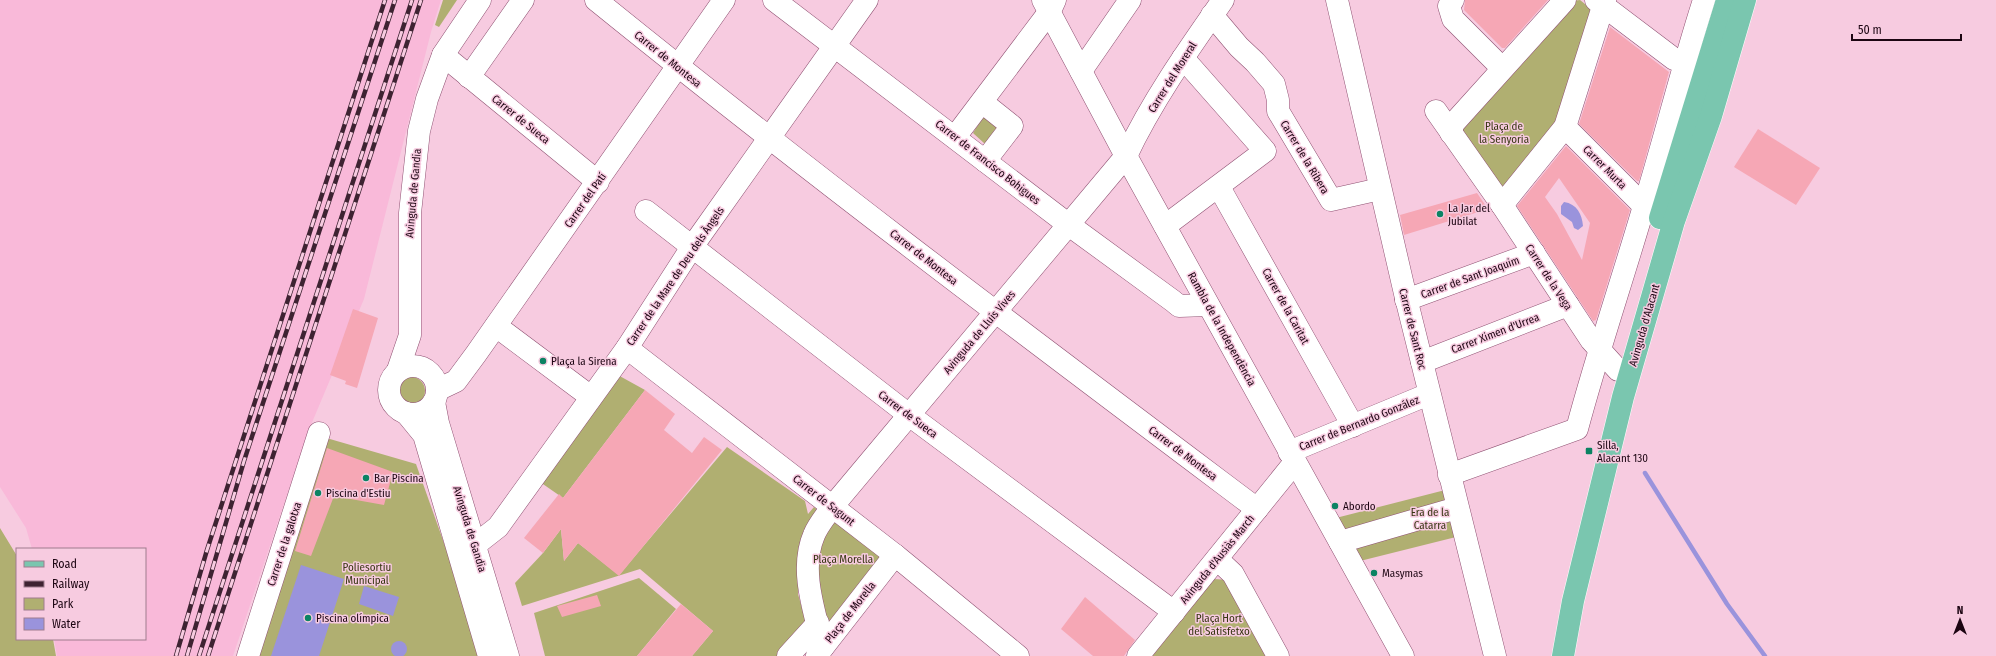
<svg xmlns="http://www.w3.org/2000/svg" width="1996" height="656" font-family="'Fira Sans Condensed',sans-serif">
<rect width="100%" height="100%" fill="#f7cbe0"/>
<path fill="#f9b9d9" d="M0 0H441L431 32 364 299 308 432 233 656H57L54 639H145V549H32L26 528 0 487Z"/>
<g fill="#b0af71">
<path d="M443 0H457L439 27 435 25Z"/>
<path d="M1580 0 1590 8 1592 24 1565 111 1505 189 1459 138 1461 128 1572 1Z"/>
<path d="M983 117 997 127 985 144 973 133Z"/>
<path d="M616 374 645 390 563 498 540 482Z"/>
<circle cx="411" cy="391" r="14"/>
<path d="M323 437 416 464 484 656H252Z"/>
<path d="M727 447 805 501 808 514 814 507 819 511 801 542 798 594 806 622 801 656H692L713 631 640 569 522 606 515 583 543 553 561 529 564 561 578 543 619 575Z"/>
<path d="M1453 488 1464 535 1352 563 1328 520Z"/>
<path d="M838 516 886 555 825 633 815 589 819 535Z"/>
<path d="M0 528 17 556V639H53L56 656H0Z"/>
<path d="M639 578 676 609 637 656H545L534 613Z"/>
<path d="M1213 579 1231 580 1272 656H1152Z"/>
</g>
<g fill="#9a93dc">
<path d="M1564 202C1577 204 1582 214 1583 226L1578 230 1574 228 1572 222 1561 214V206Z"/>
<path d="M301 565 344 579 319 656H271Z"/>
<path d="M364 586 399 597 393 616 359 604Z"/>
<circle cx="399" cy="649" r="8"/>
</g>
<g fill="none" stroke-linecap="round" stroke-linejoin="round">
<path stroke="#9a93dc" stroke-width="4.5" d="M1645 473 1727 604 1765 656"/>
</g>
<g fill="#f6a7b5" fill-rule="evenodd">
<path d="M1465 0H1548L1505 48H1502L1464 10Z"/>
<path d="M1610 27 1669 72 1639 181H1637L1579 124Z"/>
<path d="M1758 129 1820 168 1796 205 1734 167Z"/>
<path d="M1566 146 1630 210 1596 320 1593 321 1517 206ZM1559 178 1590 223 1582 260 1557 214 1545 197Z"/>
<path d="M1477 193 1488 209 1404 235 1400 215Z"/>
<path d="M353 309 378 318 357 388 345 384 346 381 330 375Z"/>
<path d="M645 390 675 414 664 430 692 453 704 437 722 450 619 576 578 543 564 561 561 529 543 553 524 538 559 494 563 498Z"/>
<path d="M327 448 393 472 384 505 334 496 311 556 295 551Z"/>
<path d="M597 595 601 606 562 617 557 606Z"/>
<path d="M1085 597 1135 640 1124 656H1093L1061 629Z"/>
<path d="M681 604 713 631 692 656H637Z"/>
</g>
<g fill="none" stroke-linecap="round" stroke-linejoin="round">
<defs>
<g id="minor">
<path d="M596 0C812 175 1035 342 1257 509"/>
<path d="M774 0 1069 225 1173 301 1179 306 1208 305"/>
<path d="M1043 0 1126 156 1403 656"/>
<path d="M1337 0 1406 298 1495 656"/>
<path d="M1453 0 1449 6 1453 19 1502 68"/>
<path d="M1596 0 1674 59 1684 62"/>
<path d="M1212 15 1239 47 1255 62 1274 84 1278 100V111L1331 200 1380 189"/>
<path d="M443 55 598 182"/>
<path d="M1081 71 1130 0"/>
<path d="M469 77 523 0"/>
<path d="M982 102 1012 126 985 161"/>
<path d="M1436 111 1502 205 1565 127 1605 0"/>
<path d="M1565 127 1644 206"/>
<path d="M1451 133 1453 124 1565 0"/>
<path d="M955 137 1050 11 1055 0"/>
<path d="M1219 187 1353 426"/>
<path d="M1502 205 1591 340 1618 370"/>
<path d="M646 211 909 415 1174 612"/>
<path d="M1165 226 1265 151 1183 58"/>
<path d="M1406 300 1534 253"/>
<path d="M496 326 591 397"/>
<path d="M627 348 895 555 1018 656"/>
<path d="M1422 362 1568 305"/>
<circle cx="413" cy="390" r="24"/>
<path d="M398 370 410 335V213L419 131 427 99 443 55 480 0"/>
<path d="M437 390 456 381 476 354 724 0"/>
<path d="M434 402 438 423 508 656"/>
<path d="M406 413 424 435 489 656"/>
<path d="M1289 452 1429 394"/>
<path d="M1449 475 1577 429C1597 354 1622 281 1644 206 1665 138 1682 68 1704 0"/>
<path d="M1340 542 1457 508"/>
<path d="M475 545 498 527 627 348 692 247 867 0"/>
<path d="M1217 559 1233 574 1278 656"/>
<path d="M823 647C815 613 799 570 814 535 818 525 826 516 832 507L1126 156C1152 101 1188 50 1223 0"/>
<path d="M817 655 895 555"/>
<path d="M248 656 319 433"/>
<path d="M788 656 818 623"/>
<path d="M1138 656 1295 462"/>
</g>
<g id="major">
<path d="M1660 218 1727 0"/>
<path d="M1563 656 1573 601 1623 397 1674 221 1711 116 1745 0"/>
</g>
</defs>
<use href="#minor" stroke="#8f5172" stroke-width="23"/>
<use href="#major" stroke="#fff" stroke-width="23"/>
<use href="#minor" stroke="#fff" stroke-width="22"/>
<use href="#major" stroke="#7ac6af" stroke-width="22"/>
<defs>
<g id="rail">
<path d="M176 656 207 550 385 0"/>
<path d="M187 656 244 461 395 0"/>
<path d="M199 656 412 0"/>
<path d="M208 656 421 0"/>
</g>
</defs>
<use href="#rail" stroke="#3e2332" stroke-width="4.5"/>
<use href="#rail" stroke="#f7cbe0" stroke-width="3" stroke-dasharray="9" stroke-linecap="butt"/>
</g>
<g fill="#0b8363" stroke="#f7cbe0" stroke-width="1.5">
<circle cx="1440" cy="214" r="4"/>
<circle cx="543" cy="361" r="4"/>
<rect x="1585" y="447" width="8" height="8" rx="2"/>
<circle cx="366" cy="478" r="4"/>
<circle cx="318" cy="493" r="4"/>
<circle cx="1335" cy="506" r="4"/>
<circle cx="1374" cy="573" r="4"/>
<circle cx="308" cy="618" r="4"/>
</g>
<g text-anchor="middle" stroke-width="3" stroke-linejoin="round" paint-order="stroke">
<g font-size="11" fill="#1c0512" stroke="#f7cbe0">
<text transform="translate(668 59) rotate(39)" y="4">Carrer de Montesa</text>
<text transform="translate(1172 77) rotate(-58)" y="4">Carrer del Moreral</text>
<text transform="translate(521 119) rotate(39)" y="4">Carrer de Sueca</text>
<text transform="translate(1305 157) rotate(59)" y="4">Carrer de la Ribera</text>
<text transform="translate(988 162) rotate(38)" y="4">Carrer de Francisco Bohigues</text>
<text transform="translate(1605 167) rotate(45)" y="4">Carrer Murta</text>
<text transform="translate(413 193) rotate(-85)" y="4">Avinguda de Gandia</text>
<text transform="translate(585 200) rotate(-55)" y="4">Carrer del Patí</text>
<text transform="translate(924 257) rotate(38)" y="4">Carrer de Montesa</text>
<text transform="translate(675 276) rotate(-56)" y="4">Carrer de la Mare de Deu dels Àngels</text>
<text transform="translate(1470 277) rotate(-20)" y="4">Carrer de Sant Joaquim</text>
<text transform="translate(1549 277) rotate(57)" y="4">Carrer de la Vega</text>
<text transform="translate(1286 306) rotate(61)" y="4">Carrer de la Caritat</text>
<text transform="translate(1644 325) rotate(-74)" y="4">Avinguda d'Alacant</text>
<text transform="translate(1222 329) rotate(61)" y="4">Rambla de la Independència</text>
<text transform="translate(1413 329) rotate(76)" y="4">Carrer de Sant Roc</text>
<text transform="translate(979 332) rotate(-50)" y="4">Avinguda de Lluís Vives</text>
<text transform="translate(1495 333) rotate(-21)" y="4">Carrer Ximen d'Urrea</text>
<text transform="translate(908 414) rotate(37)" y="4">Carrer de Sueca</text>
<text transform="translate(1359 423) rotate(-22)" y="4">Carrer de Bernardo González</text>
<text transform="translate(1183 453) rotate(37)" y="4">Carrer de Montesa</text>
<text transform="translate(824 500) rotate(38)" y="4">Carrer de Sagunt</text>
<text transform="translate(470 529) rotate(73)" y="4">Avinguda de Gandia</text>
<text transform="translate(284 544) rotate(-72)" y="4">Carrer de la galotxa</text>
<text transform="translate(1217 559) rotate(-51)" y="4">Avinguda d'Ausiàs March</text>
<text transform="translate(850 612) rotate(-52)" y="4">Plaça de Morella</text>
</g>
<g font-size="11" fill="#373612" stroke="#f7cbe0">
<text x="1504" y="130">Plaça de<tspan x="1504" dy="13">la Senyoria</tspan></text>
<text x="1430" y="516">Era de la<tspan x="1430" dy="13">Catarra</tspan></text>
<text x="843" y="563">Plaça Morella</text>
<text x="367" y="571">Poliesortiu<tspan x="367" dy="13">Municipal</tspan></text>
<text x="1219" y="622">Plaça Hort<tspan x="1219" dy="13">del Satisfetxo</tspan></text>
</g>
<g font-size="11" fill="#1c0512" stroke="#f7cbe0" text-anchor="start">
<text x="1448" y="212">La Jar del<tspan x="1448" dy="13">Jubilat</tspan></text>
<text x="551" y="365">Plaça la Sirena</text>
<text x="1597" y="449">Silla,<tspan x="1597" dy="13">Alacant 130</tspan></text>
<text x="374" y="482">Bar Piscina</text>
<text x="326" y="497">Piscina d'Estiu</text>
<text x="1343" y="510">Abordo</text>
<text x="1382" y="577">Masymas</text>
<text x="316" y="622">Piscina olímpica</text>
</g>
</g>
<rect x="16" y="548" width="130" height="92" fill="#f7cbe0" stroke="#9f7c8e"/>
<rect x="24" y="561" width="20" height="6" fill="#7ac6af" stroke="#9f7c8e"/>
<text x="52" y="568" font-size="12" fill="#1c0512">Road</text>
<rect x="24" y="581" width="20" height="6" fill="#3e2332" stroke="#9f7c8e"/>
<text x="52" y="588" font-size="12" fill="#1c0512">Railway</text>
<rect x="24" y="598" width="20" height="12" fill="#b0af71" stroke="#9f7c8e"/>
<text x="52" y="608" font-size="12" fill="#1c0512">Park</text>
<rect x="24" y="618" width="20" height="12" fill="#9a93dc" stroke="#9f7c8e"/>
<text x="52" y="628" font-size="12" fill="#1c0512">Water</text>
<g transform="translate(1960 620)" stroke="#f7cbe0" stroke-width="3" paint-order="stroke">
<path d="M0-3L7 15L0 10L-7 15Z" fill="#1c0512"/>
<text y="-6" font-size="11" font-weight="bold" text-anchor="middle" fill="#1c0512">N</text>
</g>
<path d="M1852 34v6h109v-6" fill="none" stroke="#1c0512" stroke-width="2"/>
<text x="1858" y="34" font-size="12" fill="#1c0512" stroke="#f7cbe0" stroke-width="3" paint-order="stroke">50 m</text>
</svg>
